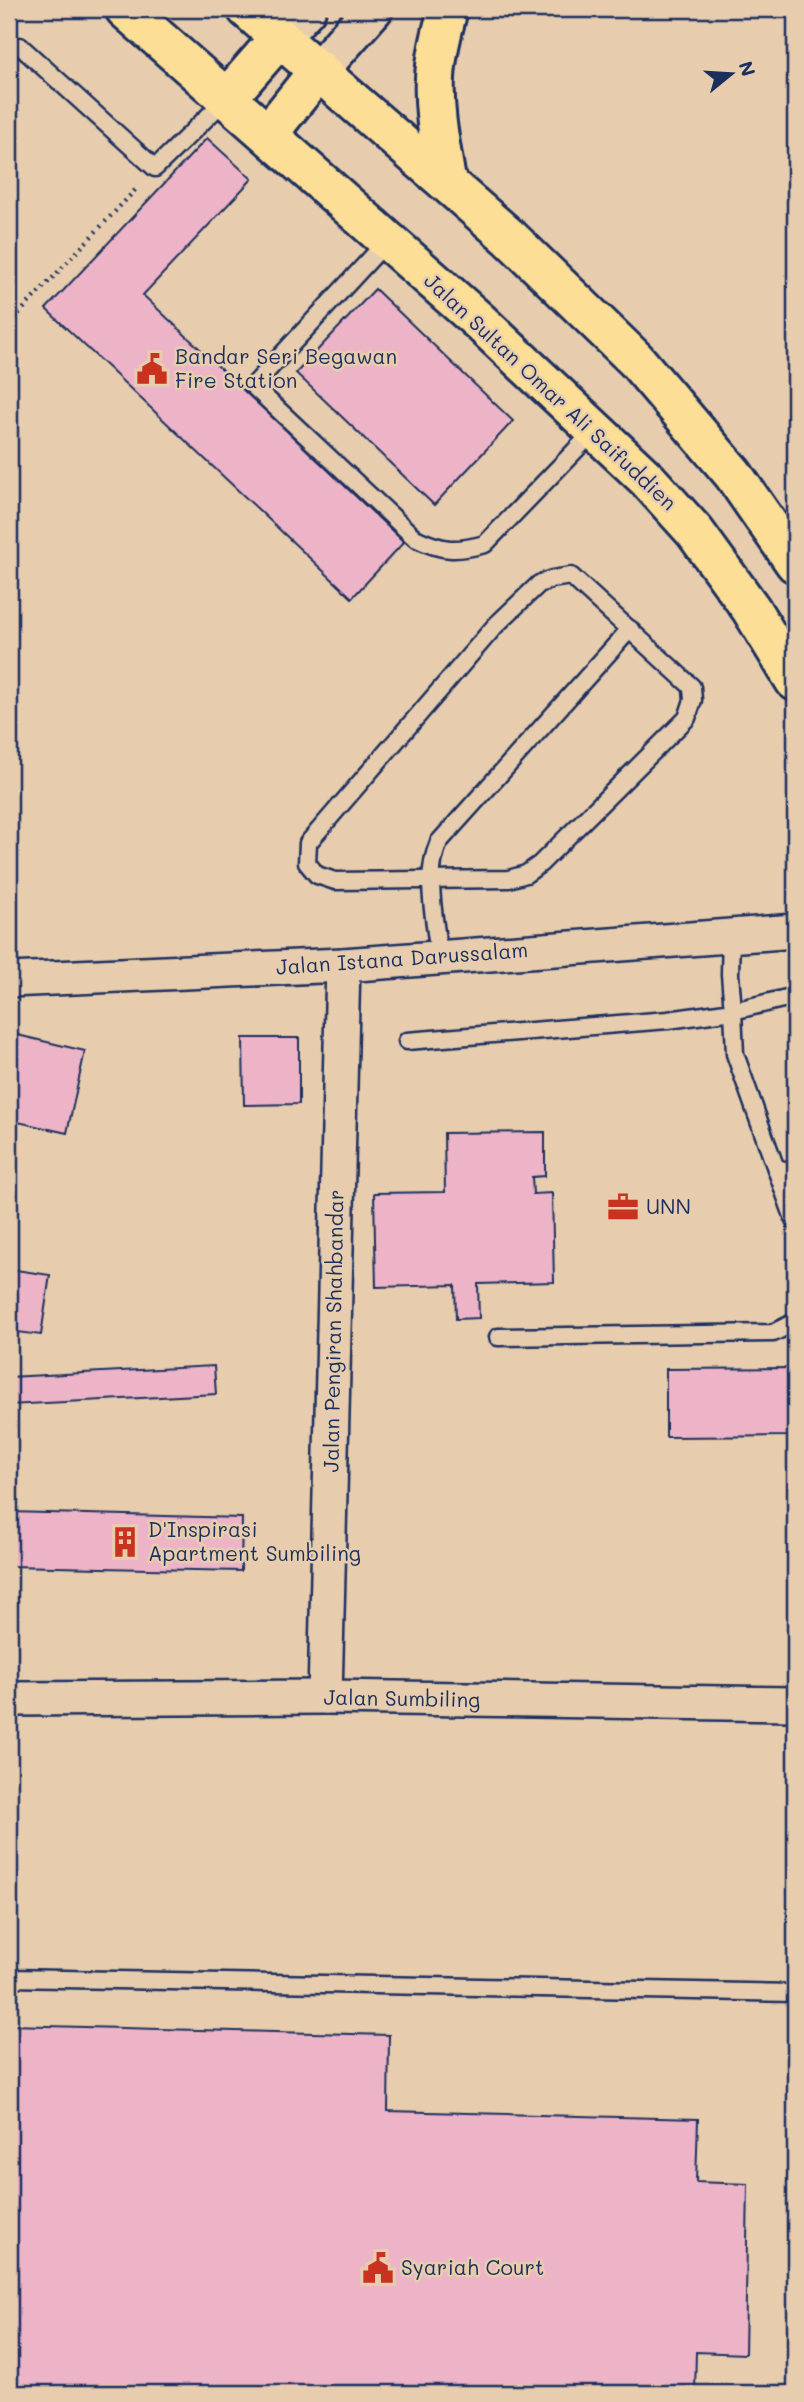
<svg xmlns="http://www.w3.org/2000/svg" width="804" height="2402" font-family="Mali,sans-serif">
<rect width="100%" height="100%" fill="#e7cdae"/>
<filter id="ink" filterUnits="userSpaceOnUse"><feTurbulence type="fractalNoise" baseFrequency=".0143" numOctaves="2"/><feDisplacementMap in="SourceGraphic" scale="14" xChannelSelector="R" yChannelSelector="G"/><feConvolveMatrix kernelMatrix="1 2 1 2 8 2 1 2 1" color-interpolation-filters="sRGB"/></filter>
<g filter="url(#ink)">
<g fill="#edb4c7" stroke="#1b2f5e" stroke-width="2">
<path d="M207 138 252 179 143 295 404 542 352 598 46 309Z"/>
<path d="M375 289 513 421 434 505 296 373Z"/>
<path d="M9 1033 85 1051 67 1133 9 1120Z"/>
<path d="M243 1038H299V1104L244 1105Z"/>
<path d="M545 1132V1176L532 1177 533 1194 552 1193 554 1282 478 1284 479 1318 456 1319 455 1285 376 1287 374 1193 445 1192 444 1133Z"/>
<path d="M9 1269 50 1275 41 1335 9 1331Z"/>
<path d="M214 1366 216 1394 9 1405V1377Z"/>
<path d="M795 1368V1436L666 1437V1369Z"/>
<path d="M9 1512 242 1518 241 1571 9 1566Z"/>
<path d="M9 2025 389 2035 388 2111 698 2119 696 2182 748 2184 745 2354 696 2352 695 2393H9Z"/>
</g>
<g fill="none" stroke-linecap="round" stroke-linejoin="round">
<defs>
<g id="service">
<path d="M20 46 155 168 227 98"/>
<path d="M388 240 253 386 415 538C442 551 456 552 485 544L595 430"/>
<path d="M571 576 692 687 693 700 687 718 540 864 526 874 509 879 335 881 317 875 307 863 308 843 495 626 539 584 552 579Z"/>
<path d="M439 958C436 920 423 878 439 842L630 629"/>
<path d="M795 996 733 1011 735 1054 795 1222"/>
<path d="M407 1041 668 1020 733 1011 730 974 731 935"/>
<path d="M777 1168 795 1173"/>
<path d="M498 1337 773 1333 795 1322"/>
<path d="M9 1978 795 1993"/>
</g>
<g id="minor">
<path d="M9 980 343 965 795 931"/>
<path d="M325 1697 343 965"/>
<path d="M9 1699 325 1697 795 1704"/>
</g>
<g id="secondary">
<path d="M280 37 306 9"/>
<path d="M319 70 373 9"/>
</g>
<g id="primary">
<path d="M125 9 479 321 648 480 695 532 751 609 795 681"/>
<path d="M247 9 510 238 636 360 733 474 795 563"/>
<path d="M227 98 280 37"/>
<path d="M268 134 319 70"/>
<path d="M446 181C441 148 433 113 435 78 436 55 442 32 448 9"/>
</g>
</defs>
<use href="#service" stroke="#1b2f5e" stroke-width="21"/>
<use href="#minor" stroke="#1b2f5e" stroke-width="38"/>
<use href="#secondary" stroke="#1b2f5e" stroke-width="44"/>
<use href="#primary" stroke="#1b2f5e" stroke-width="44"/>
<path stroke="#1b2f5e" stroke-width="4.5" stroke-dasharray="2 5" stroke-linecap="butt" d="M9 324 138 187"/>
<use href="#service" stroke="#e7cdae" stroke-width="16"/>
<use href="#minor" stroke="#e7cdae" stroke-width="33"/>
<use href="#secondary" stroke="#e7cdae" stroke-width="38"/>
<use href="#primary" stroke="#fcde96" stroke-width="38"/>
</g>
</g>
<defs>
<symbol id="civic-bare" viewBox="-9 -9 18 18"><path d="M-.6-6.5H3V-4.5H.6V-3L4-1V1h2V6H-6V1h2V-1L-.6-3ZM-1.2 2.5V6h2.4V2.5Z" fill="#c8321e" stroke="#e7cdae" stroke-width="2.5" paint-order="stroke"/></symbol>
<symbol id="office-bare" viewBox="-9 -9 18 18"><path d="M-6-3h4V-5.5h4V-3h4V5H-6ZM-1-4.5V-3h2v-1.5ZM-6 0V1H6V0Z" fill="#c8321e" stroke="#e7cdae" stroke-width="2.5" paint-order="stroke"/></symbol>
<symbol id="building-bare" viewBox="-9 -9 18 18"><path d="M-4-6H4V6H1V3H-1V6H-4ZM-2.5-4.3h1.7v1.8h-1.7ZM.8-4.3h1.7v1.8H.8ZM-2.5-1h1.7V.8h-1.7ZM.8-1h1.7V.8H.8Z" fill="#c8321e" stroke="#e7cdae" stroke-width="2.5" paint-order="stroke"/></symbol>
</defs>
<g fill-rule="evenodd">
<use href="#civic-bare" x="130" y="347" width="44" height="44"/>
<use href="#office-bare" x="601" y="1185" width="44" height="44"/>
<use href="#building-bare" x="103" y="1520" width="44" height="44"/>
<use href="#civic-bare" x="356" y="2246" width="44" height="44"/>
</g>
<g text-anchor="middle" stroke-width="5" stroke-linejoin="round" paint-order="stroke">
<g font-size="21" fill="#1b2f5e" stroke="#e7cdae" text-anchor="start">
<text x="175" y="364">Bandar Seri Begawan<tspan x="175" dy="24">Fire Station</tspan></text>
<text x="646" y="1214">UNN</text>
<text x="148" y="1537">D'Inspirasi<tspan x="148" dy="24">Apartment Sumbiling</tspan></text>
<text x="401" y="2275">Syariah Court</text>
</g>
<g font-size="21" fill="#1b2f5e" stroke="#e7cdae">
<text transform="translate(550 392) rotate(43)" y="7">Jalan Sultan Omar Ali Saifuddien</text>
<text transform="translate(402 959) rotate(-4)" y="7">Jalan Istana Darussalam</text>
<text transform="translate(334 1331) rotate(-89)" y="7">Jalan Pengiran Shahbandar</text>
<text transform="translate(402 1699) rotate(1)" y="7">Jalan Sumbiling</text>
</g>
</g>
<rect width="804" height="2402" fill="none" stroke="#e7cdae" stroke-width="35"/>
<rect x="18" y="18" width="769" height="2367" fill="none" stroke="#1b2f5e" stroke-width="2.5" filter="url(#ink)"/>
<g transform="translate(731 74) rotate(72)" stroke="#e7cdae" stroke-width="5" paint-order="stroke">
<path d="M0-5L12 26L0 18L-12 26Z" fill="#1b2f5e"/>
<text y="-10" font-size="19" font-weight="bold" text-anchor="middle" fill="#1b2f5e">N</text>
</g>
</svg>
